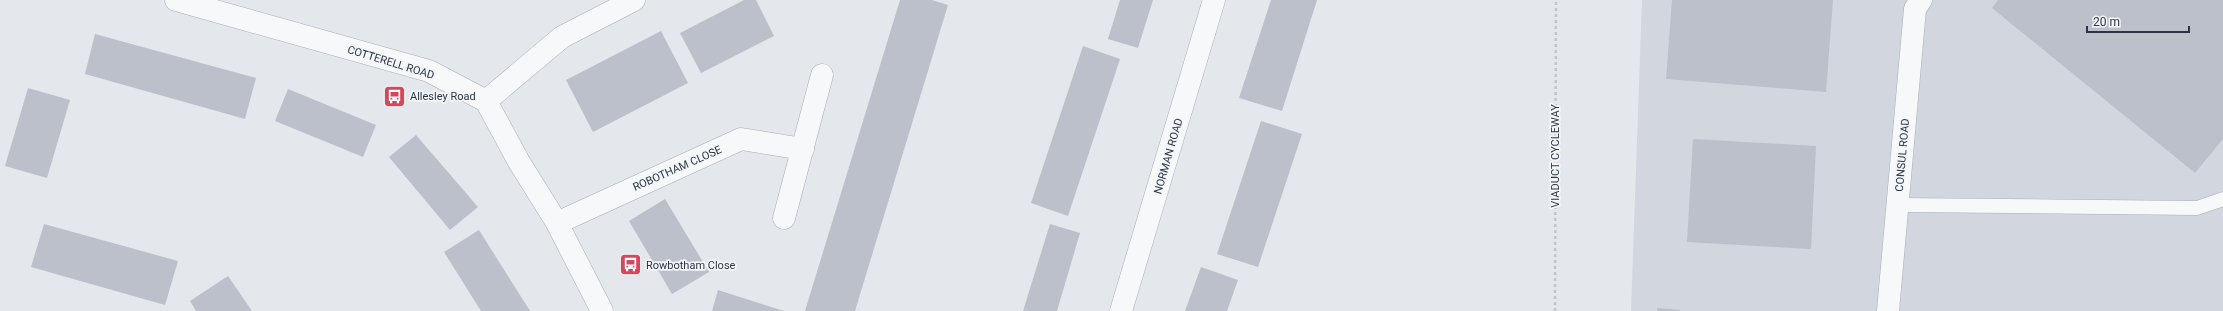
<svg xmlns="http://www.w3.org/2000/svg" width="2223" height="311" font-family="Roboto,sans-serif">
<rect width="100%" height="100%" fill="#e4e7ec"/>
<path fill="#d2d6de" d="M1642 0H2223V311H1631Z"/>
<g fill="#bbc0ca">
<path d="M744 0H756L774 36 701 73 680 33Z"/>
<path d="M900 0H932L948 5 855 311H805Z"/>
<path d="M1120 0H1153L1138 48 1108 39Z"/>
<path d="M1271 0H1317L1282 111 1239 98Z"/>
<path d="M1672 0H1833L1826 92 1666 79Z"/>
<path d="M1998 0H2223V139L2195 173 1992 8Z"/>
<path d="M661 31 688 83 593 132 566 80Z"/>
<path d="M95 34 256 78 245 119 85 74Z"/>
<path d="M1083 46 1120 59 1068 216 1031 203Z"/>
<path d="M28 88 70 100 47 178 5 166Z"/>
<path d="M288 89 376 125 363 157 275 121Z"/>
<path d="M1261 121 1302 134 1258 267 1217 254Z"/>
<path d="M416 135 478 207 450 230 389 157Z"/>
<path d="M1693 139 1816 146 1811 249 1687 242Z"/>
<path d="M665 199 709 272 672 294 629 221Z"/>
<path d="M44 224 178 261 165 305 31 267Z"/>
<path d="M1050 224 1080 233 1057 311H1023Z"/>
<path d="M479 230 530 311H481L444 252Z"/>
<path d="M1201 267 1238 280 1227 311H1185Z"/>
<path d="M228 276 252 311H196L190 301Z"/>
<path d="M718 290 784 311H712Z"/>
<path d="M1657 308 1680 310V311H1657Z"/>
</g>
<g fill="none" stroke-linecap="round" stroke-linejoin="round">
<defs>
<path id="service" d="M1898 205 2197 208 2223 199"/>
<g id="minor">
<path d="M176 0 429 71 486 101 519 162 557 223 602 311"/>
<path d="M486 101 562 37 634 0"/>
<path d="M784 218 822 75"/>
<path d="M557 223 741 139 803 149"/>
<path d="M1121 311 1214 0"/>
</g>
<path id="tertiary" d="M1888 311 1915 9 1921 0"/>
</defs>
<use href="#service" stroke="#a9aeb7" stroke-width="15"/>
<use href="#minor" stroke="#a9aeb7" stroke-width="23"/>
<use href="#tertiary" stroke="#a9aeb7" stroke-width="23"/>
<path stroke="#c2c5cb" stroke-width="2.5" stroke-dasharray="3 3" stroke-linecap="butt" d="M1555 311 1556 0"/>
<use href="#service" stroke="#f7f8fa" stroke-width="14"/>
<use href="#minor" stroke="#f7f8fa" stroke-width="22"/>
<use href="#tertiary" stroke="#f7f8fa" stroke-width="22"/>
</g>
<defs>
<symbol id="bus-square" viewBox="-11 -11 22 22"><rect x="-9" y="-9" width="18" height="18" rx="4" fill="#d1495b" stroke="#f4f6f9"/><path d="M-5-6H5V4H4V6H2V4H-2V6H-4V4H-5ZM-3.5-4V0h7V-4ZM-3.5 1.2v1.5H-2V1.2ZM2 1.2v1.5H3.5V1.2Z" fill="#fff"/></symbol>
</defs>
<g fill-rule="evenodd">
<use href="#bus-square" x="382" y="84" width="25" height="25"/>
<use href="#bus-square" x="618" y="252" width="25" height="25"/>
</g>
<g text-anchor="middle" stroke-width="3.5" stroke-linejoin="round" paint-order="stroke">
<g font-size="11" fill="#2b3445" stroke="#f4f6f9">
<text transform="translate(391 62) rotate(17)" y="4">COTTERELL ROAD</text>
<text transform="translate(1902 155) rotate(-85)" y="4">CONSUL ROAD</text>
<text transform="translate(1168 156) rotate(-74)" y="4">NORMAN ROAD</text>
<text transform="translate(1555 156) rotate(-90)" y="4">VIADUCT CYCLEWAY</text>
<text transform="translate(677 168) rotate(-24)" y="4">ROBOTHAM CLOSE</text>
</g>
<g font-size="11" fill="#2b3445" stroke="#f4f6f9" text-anchor="start">
<text x="410" y="100">Allesley Road</text>
<text x="646" y="269">Rowbotham Close</text>
</g>
</g>
<path d="M2087 26v6h102v-6" fill="none" stroke="#2b3445" stroke-width="2"/>
<text x="2093" y="26" font-size="12" fill="#2b3445" stroke="#f4f6f9" stroke-width="3" paint-order="stroke">20 m</text>
</svg>
